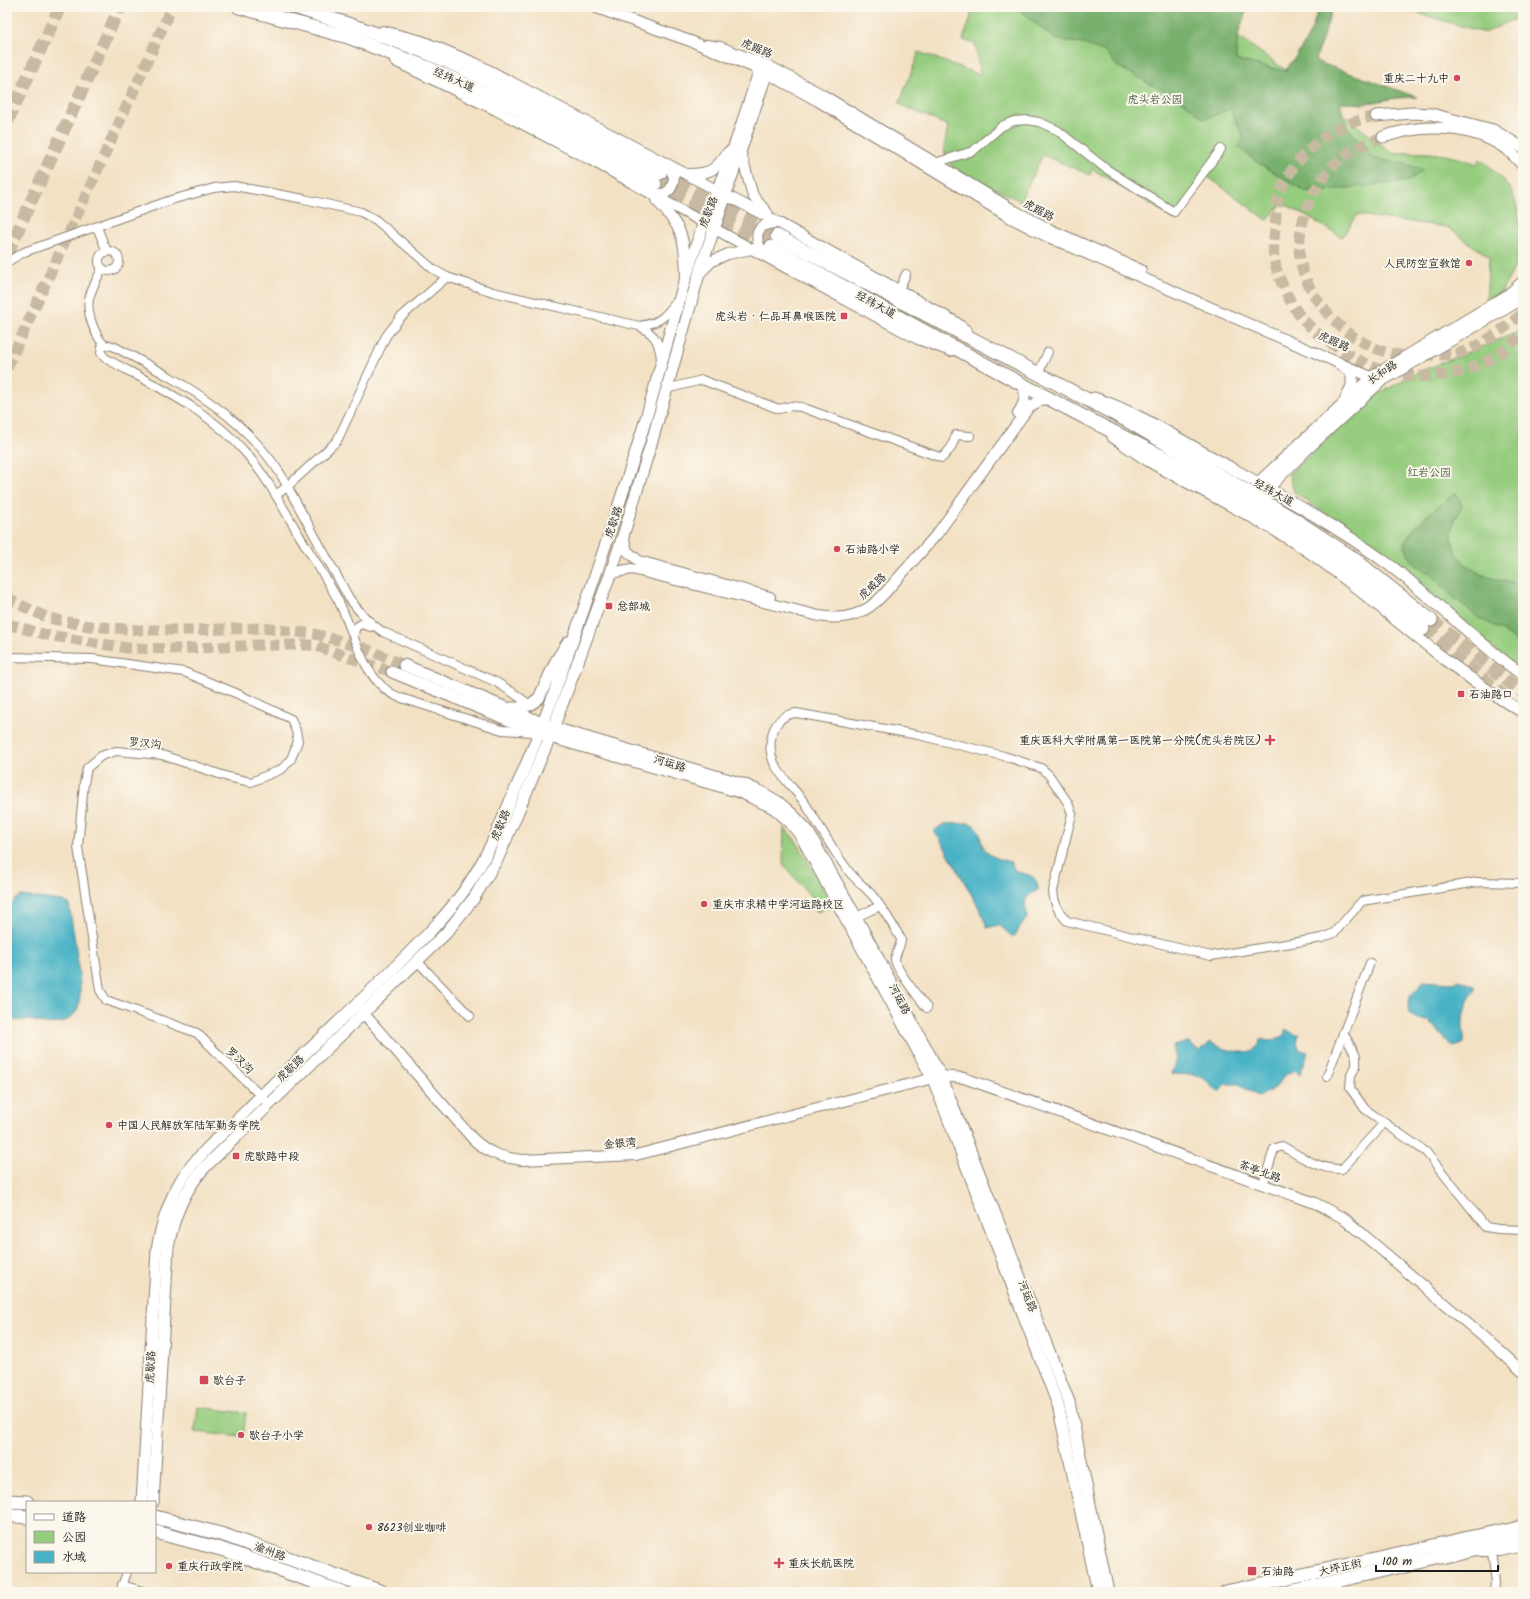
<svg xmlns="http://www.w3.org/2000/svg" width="1530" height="1599" font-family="Kalam,'LXGW WenKai TC',sans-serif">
<rect width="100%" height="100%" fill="#fbf7ec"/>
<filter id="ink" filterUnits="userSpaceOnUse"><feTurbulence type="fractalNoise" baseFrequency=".025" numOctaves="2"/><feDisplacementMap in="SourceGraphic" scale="8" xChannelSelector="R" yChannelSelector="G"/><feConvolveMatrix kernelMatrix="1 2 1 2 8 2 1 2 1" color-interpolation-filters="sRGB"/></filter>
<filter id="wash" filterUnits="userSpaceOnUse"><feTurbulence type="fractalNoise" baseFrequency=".012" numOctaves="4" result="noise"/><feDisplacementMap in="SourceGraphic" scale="16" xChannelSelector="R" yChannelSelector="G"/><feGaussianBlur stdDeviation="0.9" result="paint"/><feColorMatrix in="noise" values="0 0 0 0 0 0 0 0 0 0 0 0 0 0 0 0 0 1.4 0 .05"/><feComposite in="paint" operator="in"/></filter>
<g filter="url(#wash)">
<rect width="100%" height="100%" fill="#f3e1c4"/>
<g fill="#95cc7e" stroke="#58744d">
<path d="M971 7H1189L1224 27 1296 77 1392 153C1425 152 1444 152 1477 164L1480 159C1491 167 1501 176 1509 187 1521 207 1522 237 1517 259 1513 273 1504 288 1495 300L1486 301 1489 257 1447 227 1357 215 1342 237 1283 203 1267 220 1207 176 1174 218 1092 169 1090 175 1043 155 1020 201 953 168 946 158 944 148 948 126 899 104 919 52 980 75 975 44 963 40 971 17Z"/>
<path d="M1397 7H1521L1514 19 1485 33Z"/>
<path d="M1523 330V670L1509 662 1397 564 1294 492 1289 474 1367 401 1414 374Z"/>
<path d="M784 827 797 842 833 906 817 912 809 901 812 898 783 864Z"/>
<path d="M198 1407 246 1413 243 1437 195 1432Z"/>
</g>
<g fill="#78b06d" stroke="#4a6644">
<path d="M1022 7H1178L1198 10 1206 7H1248C1240 27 1236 38 1236 60L1285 71C1301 49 1313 35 1318 7H1333L1315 61 1417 97 1396 98 1363 104 1340 102 1346 125 1374 159 1400 162 1423 170 1408 181 1321 191H1305L1255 161 1238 146 1244 138 1230 109 1204 119 1187 104 1117 66 1106 52 1083 44 1055 39 1022 12Z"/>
<path d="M1456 493 1462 506C1431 554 1479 584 1523 582V646L1498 628 1479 618 1456 600 1430 573 1418 567 1409 556 1404 544C1416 521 1436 508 1456 493Z"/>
</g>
<g fill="#48b3c6" stroke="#326871">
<path d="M969 823 974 825 980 832C981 853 992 858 1011 862L1015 871C1027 875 1038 874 1038 890 1022 899 1025 900 1027 918L1013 937 999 925 987 928 984 917 940 839 933 831 944 824Z"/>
<path d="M21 896 63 901 69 904C72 927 86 992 77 1010 69 1026 48 1025 34 1021 24 1018 15 1023 7 1019V911L14 901Z"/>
<path d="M1460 980 1474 986 1475 990C1466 1001 1462 1015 1463 1029 1464 1035 1465 1038 1463 1044L1454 1047 1450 1045 1429 1021 1418 1020 1409 1014C1405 994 1414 996 1423 981L1452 983Z"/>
<path d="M1286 1029 1295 1035 1299 1034 1297 1043 1300 1050 1308 1052 1300 1075 1295 1070 1285 1075 1275 1088 1259 1097 1239 1084H1226L1219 1092C1213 1089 1211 1085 1207 1081 1199 1073 1181 1075 1171 1074L1176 1061 1173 1046 1189 1042 1196 1049 1201 1051 1210 1042C1218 1047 1235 1053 1245 1052 1251 1052 1255 1049 1259 1045L1260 1039 1269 1041 1284 1036Z"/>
</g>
</g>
<g filter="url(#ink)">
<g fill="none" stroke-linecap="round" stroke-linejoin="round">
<g stroke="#c8baa2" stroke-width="11" stroke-dasharray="11 5.5" stroke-linecap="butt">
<path d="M1376 116C1363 119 1350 122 1338 129 1314 141 1290 166 1280 192 1276 203 1276 217 1275 228 1274 238 1273 248 1274 258 1276 274 1290 303 1300 316 1319 340 1366 368 1397 375 1413 378 1453 376 1468 369 1478 365 1490 360 1498 355 1507 348 1515 340 1523 333"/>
<path d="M1383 137C1364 144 1344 153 1331 168 1307 194 1290 243 1305 277 1321 316 1357 348 1399 355 1409 357 1421 356 1432 355 1442 355 1453 355 1462 352 1482 347 1507 326 1523 313"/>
<path d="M7 368 172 7"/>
<path d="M7 596 12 601 48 618 89 626 139 630H192L261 628 315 634 359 646 404 665"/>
<path d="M7 624 47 635 127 648 178 649 259 645H313L392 672"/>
</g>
<g stroke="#c8baa2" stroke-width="13" stroke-dasharray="13 6" stroke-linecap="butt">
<path d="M660 173 777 236"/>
<path d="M655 184 771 247"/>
<path d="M1431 620 1523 693"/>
<path d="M1423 629 1509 700"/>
</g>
<g stroke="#c8baa2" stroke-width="13" stroke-dasharray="13 6" stroke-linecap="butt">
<path d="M7 122 60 7"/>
<path d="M7 254 120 7"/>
</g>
<defs>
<g id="minor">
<path d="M935 163 973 151 1002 126 1014 121 1027 120 1039 122 1057 130 1105 168 1174 212 1221 149"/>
<path d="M97 227 107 252"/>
<circle cx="109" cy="261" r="10"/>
<path d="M7 262 24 252 171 200 214 188 234 186 304 199 361 212 376 220 433 269 447 277 493 292 639 326"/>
<path d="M102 268C98 278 91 289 89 299 86 313 95 335 104 345"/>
<path d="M899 290 906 274"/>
<path d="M661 359C659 341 655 334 639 326 660 323 665 317 677 301"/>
<path d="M1038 374 1048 352"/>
<path d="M666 389 702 380 779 409 791 406 801 407 942 458 951 448 956 435 970 436"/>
<path d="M276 495 288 486 337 441 386 336 400 318 447 277"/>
<path d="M354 636 355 628 361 624 371 627"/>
<path d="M7 657 92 659 184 672 238 694 291 719 296 731 298 741 291 759 282 769 251 782 228 777 162 755 116 751 101 756 87 768 84 783 78 847 100 990 106 1000 197 1033 269 1104"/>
<path d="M530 705 512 692 496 682 383 632C369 623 359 612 349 598L280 473C239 411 178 381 115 347L109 345 102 347 101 353 105 358C153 385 208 409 245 452 267 477 282 506 299 535 312 556 326 578 338 600 355 633 362 681 398 697L502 730 533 732"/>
<path d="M856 917 880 906"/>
<path d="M417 961 470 1016"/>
<path d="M927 1008C920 999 896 970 895 960 895 953 901 947 901 939 892 924 883 908 872 895 864 886 854 879 847 869 831 848 819 824 804 802 795 789 781 778 774 763 766 744 772 715 796 713L918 735 1004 756 1041 768 1049 775 1068 803 1072 814 1053 891C1054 904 1058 911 1067 921L1211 956 1322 938 1334 933 1362 901 1478 882 1523 883"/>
<path d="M1343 1032 1356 1056V1066L1351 1075 1350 1088 1365 1109 1426 1152 1486 1227 1498 1229 1523 1230"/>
<path d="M1327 1076 1370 963"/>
<path d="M1263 1185 1274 1149 1282 1146C1301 1157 1320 1170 1342 1169L1384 1123"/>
<path d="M1491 1552 1495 1583 1494 1592"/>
<path d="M122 1585 146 1592"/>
<path d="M120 1592 127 1572"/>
</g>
<g id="tertiary">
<path d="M594 7 693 42 767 73 818 101 1011 218 1046 236 1378 380"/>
<path d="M383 31 422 41 475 63 779 223 954 321 967 331"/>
<path d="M707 45 720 47 769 66 821 94 1015 211 1049 229 1141 270"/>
<path d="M395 61 496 110 591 160 713 228 918 339 951 351"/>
<path d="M741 153 753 196 768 214"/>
<path d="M689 174C711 174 716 169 728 152"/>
<path d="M717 190 736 140 761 64"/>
<path d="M653 193C668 197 673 189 674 176L668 166"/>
<path d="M726 195 769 68"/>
<path d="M656 200C683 229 684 235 686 274"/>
<path d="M764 255C753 237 754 223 779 223"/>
<path d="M699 274 712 261 728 254 751 249"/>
<path d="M1018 413C1025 403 1026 396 1023 385"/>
<path d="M623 536 627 551 639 561 770 597"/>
<path d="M610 575 616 572 632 569 819 616C846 621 866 614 884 594L937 534 1029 407 1041 400 1048 399"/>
<path d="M359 1008 473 1139C489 1154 501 1157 522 1160L636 1155 941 1076 964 1078 1315 1203 1345 1219 1501 1352 1523 1372"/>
<path d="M1481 1551H1500L1523 1546"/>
</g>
<g id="secondary">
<path d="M1376 116 1412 113 1431 114 1493 130 1523 148"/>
<path d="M1383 137C1428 121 1492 124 1523 166"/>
<path d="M1337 362 1347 369 1352 374V386L1346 398"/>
<path d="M1094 398C1137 412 1176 438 1215 459 1274 492 1334 524 1388 564 1435 599 1475 642 1523 675"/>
<path d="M1113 437C1125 445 1136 453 1149 461 1203 492 1260 518 1312 554 1384 605 1446 669 1523 712"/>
<path d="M1258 483 1372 377 1507 296 1523 282"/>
<path d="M1267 489 1306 450 1381 381 1513 304 1523 296"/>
<path d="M404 665 554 728 743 784 763 793 778 802 793 815 807 830 856 917 941 1076 1069 1402 1108 1592"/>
<path d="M392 672 550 737 740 792 774 808 789 821 801 836 933 1079 1058 1405 1098 1592"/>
<path d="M510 708H518L530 705 539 698 556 661 568 642"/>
<path d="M142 1502 157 1250C161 1225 168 1202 181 1180 196 1156 223 1134 244 1113 293 1063 345 1017 395 967 421 941 447 916 468 885 487 857 499 828 512 797 528 761 543 725 556 688 587 601 617 514 644 425 667 347 685 266 717 190"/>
<path d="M153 1502 168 1248C173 1217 184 1190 205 1167L446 933 474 898 498 858 550 737 610 575 623 536 654 434 701 267 726 195"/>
</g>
<g id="primary">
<path d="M239 7 348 37 426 67 511 105 655 184"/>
<path d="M295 7C341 22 387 36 430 54 510 88 584 133 660 173"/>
<path d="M777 236 1126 420 1292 518 1353 558 1431 620"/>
<path d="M771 247C863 297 955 349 1048 398 1139 447 1236 489 1322 548 1357 573 1390 601 1423 629"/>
<path d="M7 1501 27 1502"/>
<path d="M7 1515 27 1517"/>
<path d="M155 1517 224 1535 382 1592"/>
<path d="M155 1532 221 1549 342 1592"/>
<path d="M1226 1592 1523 1526"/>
<path d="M1289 1592 1523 1538"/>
</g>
</defs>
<use href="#minor" stroke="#887e70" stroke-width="10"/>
<use href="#tertiary" stroke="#887e70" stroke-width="12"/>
<use href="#secondary" stroke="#887e70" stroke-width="13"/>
<use href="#primary" stroke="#887e70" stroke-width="15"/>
<use href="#minor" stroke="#fff" stroke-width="8"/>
<use href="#tertiary" stroke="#fff" stroke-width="10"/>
<use href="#secondary" stroke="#fff" stroke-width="11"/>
<use href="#primary" stroke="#fff" stroke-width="13"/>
</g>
</g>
<g fill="#d1495b" stroke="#fbf7ec" stroke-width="1.5">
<circle cx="1457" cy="78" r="4"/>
<circle cx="1469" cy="263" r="4"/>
<rect x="840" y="312" width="8" height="8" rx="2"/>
<circle cx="837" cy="549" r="4"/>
<rect x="605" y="602" width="8" height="8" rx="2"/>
<rect x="1457" y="690" width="8" height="8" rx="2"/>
<path d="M1268 734h4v4h4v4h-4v4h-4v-4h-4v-4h4z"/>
<circle cx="704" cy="904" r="4"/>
<circle cx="109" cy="1125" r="4"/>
<rect x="232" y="1152" width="8" height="8" rx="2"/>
<rect x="199" y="1375" width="10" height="10" rx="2"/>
<circle cx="241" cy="1435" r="4"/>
<circle cx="369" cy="1527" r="4"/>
<path d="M777 1557h4v4h4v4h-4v4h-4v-4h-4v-4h4z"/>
<circle cx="169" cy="1566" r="4"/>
<rect x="1247" y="1566" width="10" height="10" rx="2"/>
</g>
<g text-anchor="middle" stroke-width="4" stroke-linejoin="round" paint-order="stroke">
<g font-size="11" fill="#1c1c1c" stroke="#fbf7ec">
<text transform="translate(757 48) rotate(22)" y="4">虎踞路</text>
<text transform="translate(454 79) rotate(24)" y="4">经纬大道</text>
<text transform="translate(1039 210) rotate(28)" y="4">虎踞路</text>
<text transform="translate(708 212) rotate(-69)" y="4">虎歇路</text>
<text transform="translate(876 304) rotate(29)" y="4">经纬大道</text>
<text transform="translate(1334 341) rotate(24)" y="4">虎踞路</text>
<text transform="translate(1382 372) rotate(-34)" y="4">长和路</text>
<text transform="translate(1274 492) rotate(29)" y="4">经纬大道</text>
<text transform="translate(613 522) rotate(-71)" y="4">虎歇路</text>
<text transform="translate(872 586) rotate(-43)" y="4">虎威路</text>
<text transform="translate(145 743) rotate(6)" y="4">罗汉沟</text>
<text transform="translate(670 763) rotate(17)" y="4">河运路</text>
<text transform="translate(500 825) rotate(-67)" y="4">虎歇路</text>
<text transform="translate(900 999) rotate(62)" y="4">河运路</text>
<text transform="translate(240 1060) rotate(44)" y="4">罗汉沟</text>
<text transform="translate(290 1068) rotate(-43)" y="4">虎歇路</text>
<text transform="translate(620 1143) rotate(-4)" y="4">金银湾</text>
<text transform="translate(1260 1171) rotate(20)" y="4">茶亭北路</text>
<text transform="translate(1028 1296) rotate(69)" y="4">河运路</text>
<text transform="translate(150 1367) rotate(-87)" y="4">虎歇路</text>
<text transform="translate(270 1551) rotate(20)" y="4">渝州路</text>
<text transform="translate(1340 1567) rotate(-13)" y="4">大坪正街</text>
</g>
<g font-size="11" fill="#1c1c1c" stroke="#fbf7ec" text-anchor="start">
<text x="1449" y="82" text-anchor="end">重庆二十九中</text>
<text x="1461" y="267" text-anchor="end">人民防空宣教馆</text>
<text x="836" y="320" text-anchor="end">虎头岩‧仁品耳鼻喉医院</text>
<text x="845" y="553">石油路小学</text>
<text x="617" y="610">总部城</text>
<text x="1469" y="698">石油路口</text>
<text x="1261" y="744" text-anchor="end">重庆医科大学附属第一医院第一分院(虎头岩院区)</text>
<text x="712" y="908">重庆市求精中学河运路校区</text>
<text x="117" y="1129">中国人民解放军陆军勤务学院</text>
<text x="244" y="1160">虎歇路中段</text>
<text x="213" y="1384">歇台子</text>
<text x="249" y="1439">歇台子小学</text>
<text x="377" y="1531">8623创业咖啡</text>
<text x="788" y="1567">重庆长航医院</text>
<text x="177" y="1570">重庆行政学院</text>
<text x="1261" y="1575">石油路</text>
</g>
<g font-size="11" fill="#465a3e" stroke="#fbf7ec">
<text x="1155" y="103">虎头岩公园</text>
<text x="1429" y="476">红岩公园</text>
</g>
</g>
<rect width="1530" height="1599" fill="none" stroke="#fbf7ec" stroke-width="24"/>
<rect x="26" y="1501" width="130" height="72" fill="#fbf7ec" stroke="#a29f99"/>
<rect x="34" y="1514" width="20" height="6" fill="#ffffff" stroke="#a29f99"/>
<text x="62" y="1521" font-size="12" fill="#1c1c1c">道路</text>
<rect x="34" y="1531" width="20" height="12" fill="#95cc7e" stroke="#a29f99"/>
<text x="62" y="1541" font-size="12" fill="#1c1c1c">公园</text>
<rect x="34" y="1551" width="20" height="12" fill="#48b3c6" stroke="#a29f99"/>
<text x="62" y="1561" font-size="12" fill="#1c1c1c">水域</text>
<path d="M1376 1565v6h122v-6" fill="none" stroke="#1c1c1c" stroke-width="2"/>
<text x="1382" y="1565" font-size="12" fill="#1c1c1c" stroke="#fbf7ec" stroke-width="3" paint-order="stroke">100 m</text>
</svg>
